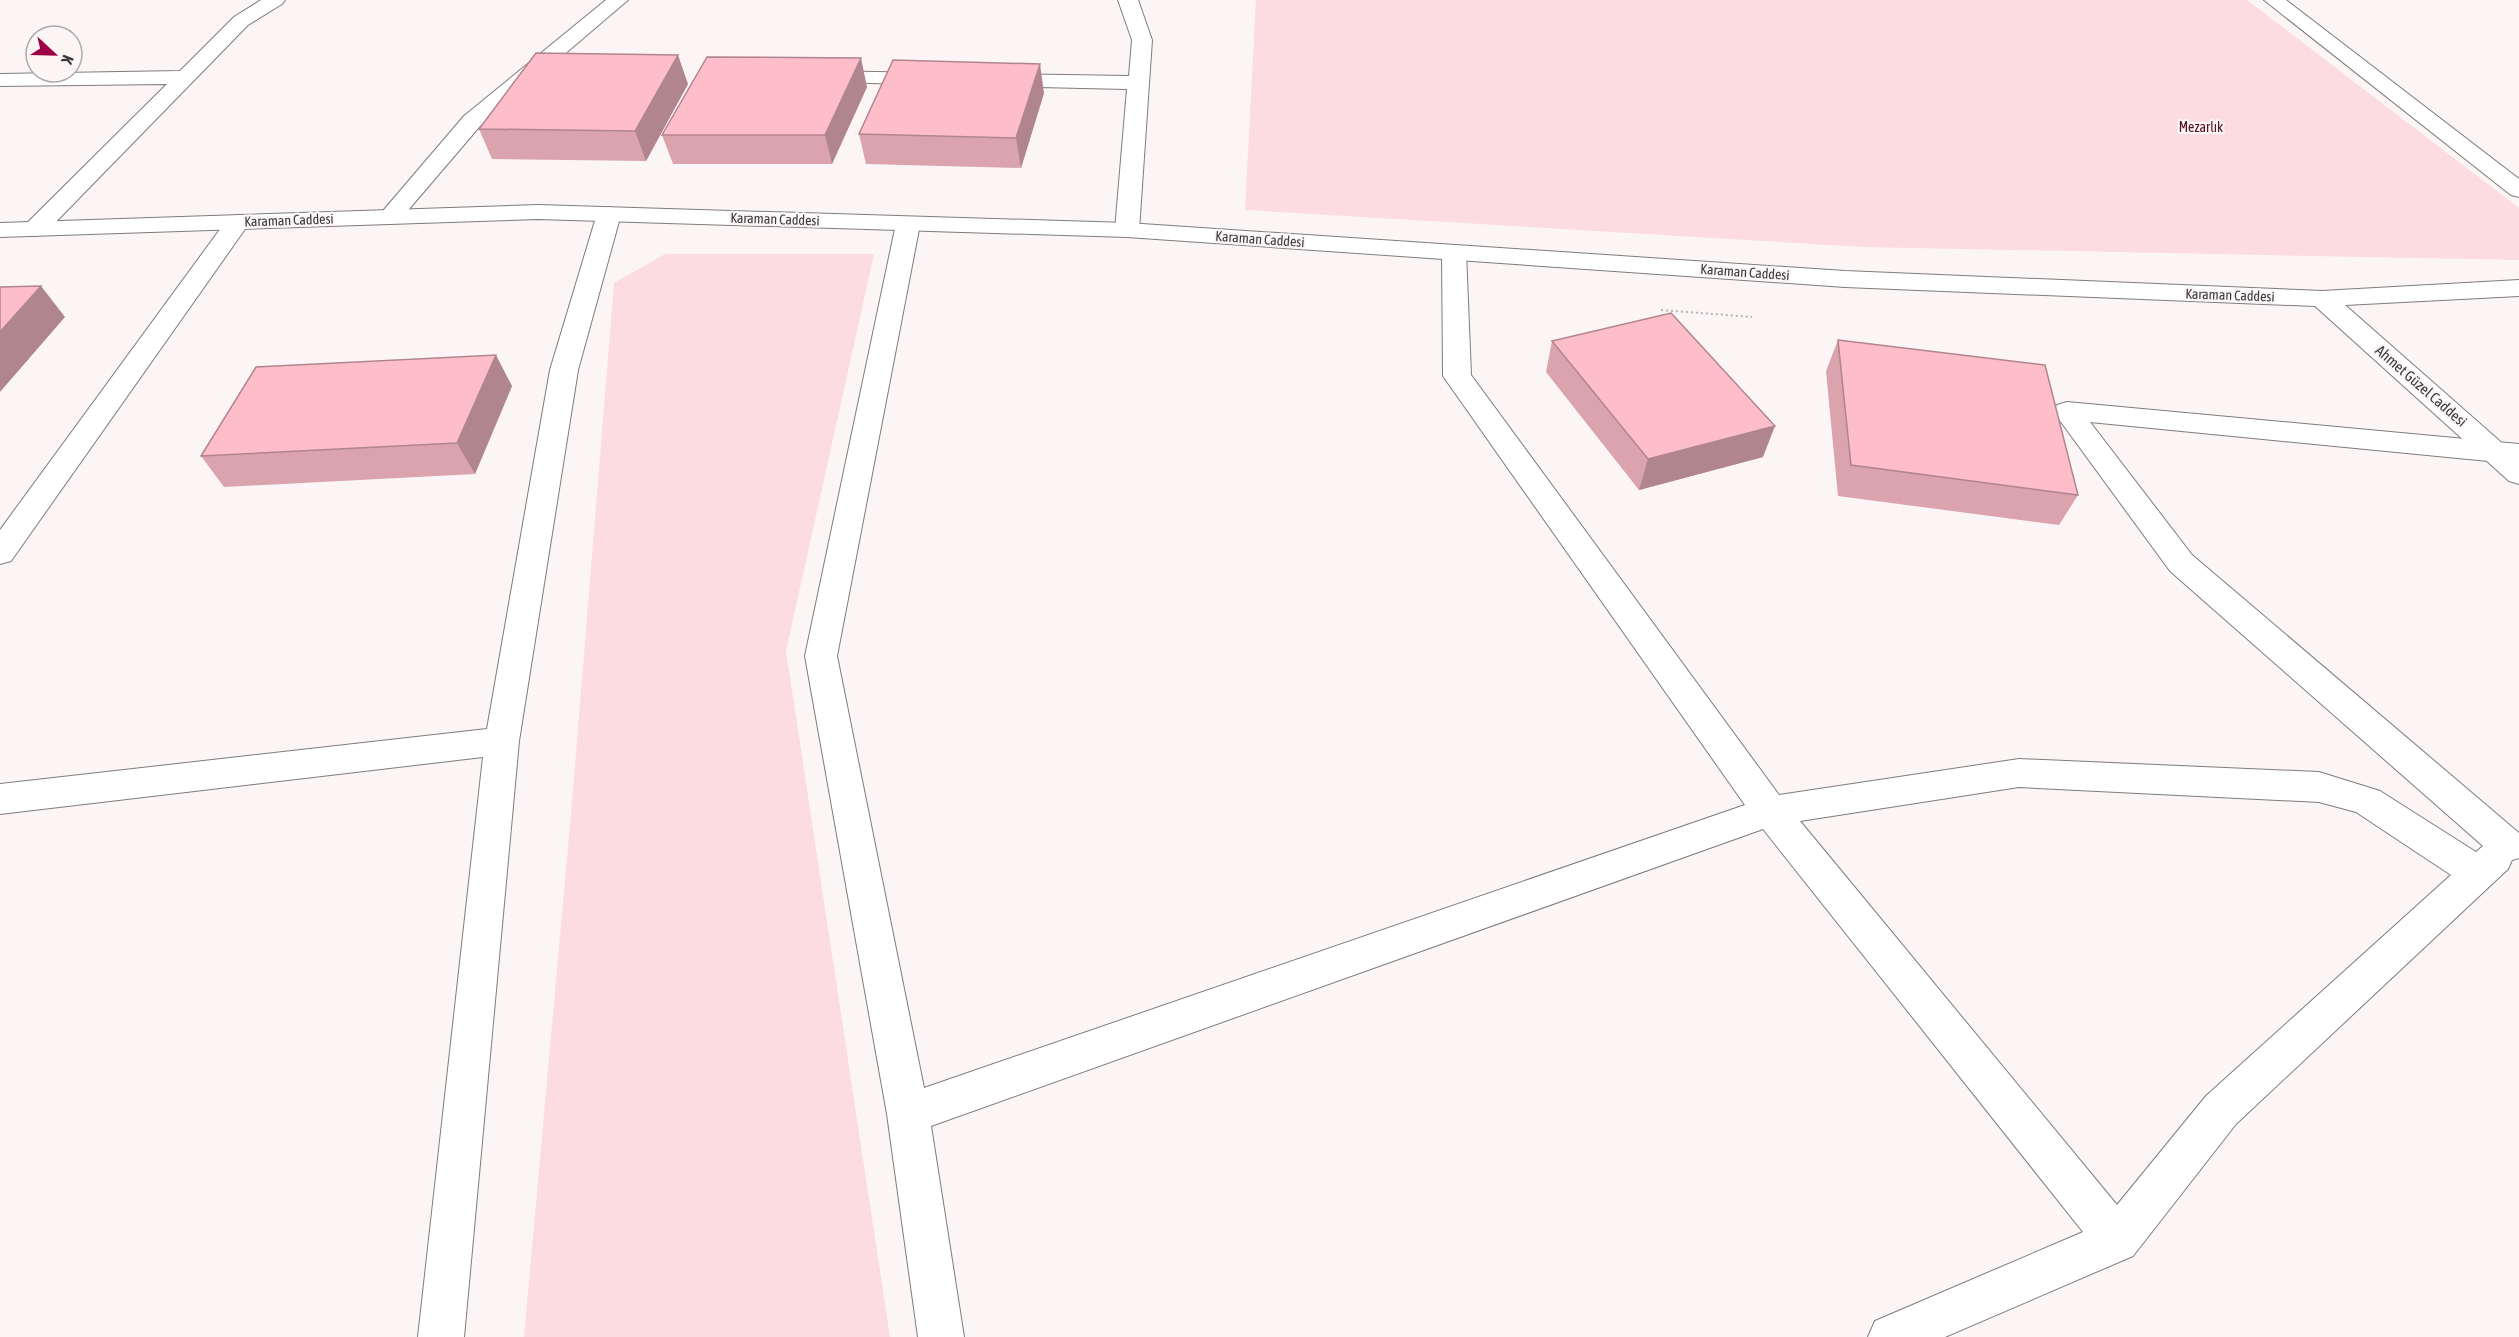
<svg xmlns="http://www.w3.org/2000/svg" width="2519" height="1337" font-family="'Asap Condensed',sans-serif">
<rect width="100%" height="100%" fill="#fbf5f6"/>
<g fill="#fddce1">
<path d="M1256 0H2247L2519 208V260L1863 247 1245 210Z"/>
<path d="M665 254H874L786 651 890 1337H524L572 802 614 283Z"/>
</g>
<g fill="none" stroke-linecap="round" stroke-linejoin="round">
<defs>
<g id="street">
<path d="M261 0H285L282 4 248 25 44 234 35 236 26 234 23 229 26 224 167 84 0 86V74L180 71 234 17Z"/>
<path d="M606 0H628L480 126 398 222 390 224 382 222 378 217 382 212 464 116Z"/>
<path d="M1118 0H1138L1152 40 1139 230 1136 235 1127 237 1118 235 1115 230 1127 89 997 86 989 85 986 80 989 75 997 74 1129 76 1132 40Z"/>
<path d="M2264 0H2286L2519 179V197L2511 195Z"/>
<path d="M820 71 930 73 938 74 941 79 938 84 930 85 813 81 809 77 813 73Z"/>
<path d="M609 207 617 209 621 214 578 370 519 741 464 1337H418L483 757 0 814V784L487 729 550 370 597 214 601 209Z"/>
<path d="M238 215 247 217 250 222 11 561 0 564V530L229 217Z"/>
<path d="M908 217 917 219 920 224 837 656 924 1088 1745 805 1443 376 1442 252 1445 247 1454 245 1463 247 1466 252 1471 375 1779 795 2019 759 2319 772 2380 791 2476 852 2483 846 2170 571 2053 411 2057 405 2067 402 2519 444V464L2090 422 2192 555 2519 833V858L2512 860 2508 869 2236 1124 2133 1256 1945 1337H1868L1875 1321 2083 1232 1763 829 931 1126 964 1337H918L887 1114 805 656 896 224 899 219ZM2019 787 2319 802 2356 812 2451 875 2206 1096 2117 1205 1800 821Z"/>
</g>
<path id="secondary" d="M538 205 1127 223 1845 271 2322 291 2519 280V296L2345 305 2519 458V484L2509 481 2315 306 1845 287 1127 237 538 219 0 237V223Z"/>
</defs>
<use href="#street" stroke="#807b7c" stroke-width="2"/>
<use href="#secondary" stroke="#807b7c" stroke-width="2"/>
<path stroke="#b8b3b4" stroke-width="2" stroke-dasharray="2 3" stroke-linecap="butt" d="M1661 310 1752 317"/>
<use href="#street" fill="#fff" fill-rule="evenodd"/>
<use href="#secondary" fill="#fff" fill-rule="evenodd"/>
</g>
<g fill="#daa3ae">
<path d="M688 84 646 161 492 159 479 129Z"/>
<path d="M867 87 832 164H673L662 135Z"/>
<path d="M1044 93 1021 168 866 164 859 134Z"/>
<path d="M1838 340 2078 495 2059 525 1838 496 1826 371Z"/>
<path d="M1552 341 1763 457 1639 490 1546 372Z"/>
<path d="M512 386 475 474 224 487 201 456Z"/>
</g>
<g fill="#b1858d">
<path d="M678 55 688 84 646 161 635 131Z"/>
<path d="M861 58 867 87 832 164 825 135Z"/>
<path d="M1040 64 1044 93 1021 168 1016 138Z"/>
<path d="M41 286 65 317 0 392V332Z"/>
<path d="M496 355 512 386 475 474 457 443Z"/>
<path d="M1775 426 1763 457 1639 490 1648 459Z"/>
</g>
<g fill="#fdbeca" stroke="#b1858d" stroke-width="1.5">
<path d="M536 53 678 55 635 131 479 129Z"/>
<path d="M707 57 861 58 825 135H662Z"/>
<path d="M893 60 1040 64 1016 138 859 134Z"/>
<path d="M41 286 0 332V287Z"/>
<path d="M1671 313 1775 426 1648 459 1552 341Z"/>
<path d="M1838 340 2045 365 2078 495 1851 465Z"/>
<path d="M496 355 457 443 201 456 256 367Z"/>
</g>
<g text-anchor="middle" stroke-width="4.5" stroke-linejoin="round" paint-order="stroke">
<g font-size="14" fill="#500e23" stroke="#fbf5f6">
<text x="2201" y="132">Mezarlık</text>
</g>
<g font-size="14" fill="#3b393a" stroke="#fbf5f6">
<text transform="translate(775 219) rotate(2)" y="5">Karaman Caddesi</text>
<text transform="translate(289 220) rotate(-2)" y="5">Karaman Caddesi</text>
<text transform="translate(1260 239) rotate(4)" y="5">Karaman Caddesi</text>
<text transform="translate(1745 272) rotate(4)" y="5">Karaman Caddesi</text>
<text transform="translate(2230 295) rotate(2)" y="5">Karaman Caddesi</text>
</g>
<g font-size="15" fill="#3b393a" stroke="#fbf5f6">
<text transform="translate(2421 386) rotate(41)" y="5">Ahmet Güzel Caddesi</text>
</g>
</g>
<g transform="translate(54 54) rotate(112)"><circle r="28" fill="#fbf5f6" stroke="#aeaaab" stroke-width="1.5"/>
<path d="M0-4.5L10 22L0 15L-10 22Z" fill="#9e0145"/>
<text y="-9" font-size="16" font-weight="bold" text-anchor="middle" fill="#3b393a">K</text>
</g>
</svg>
